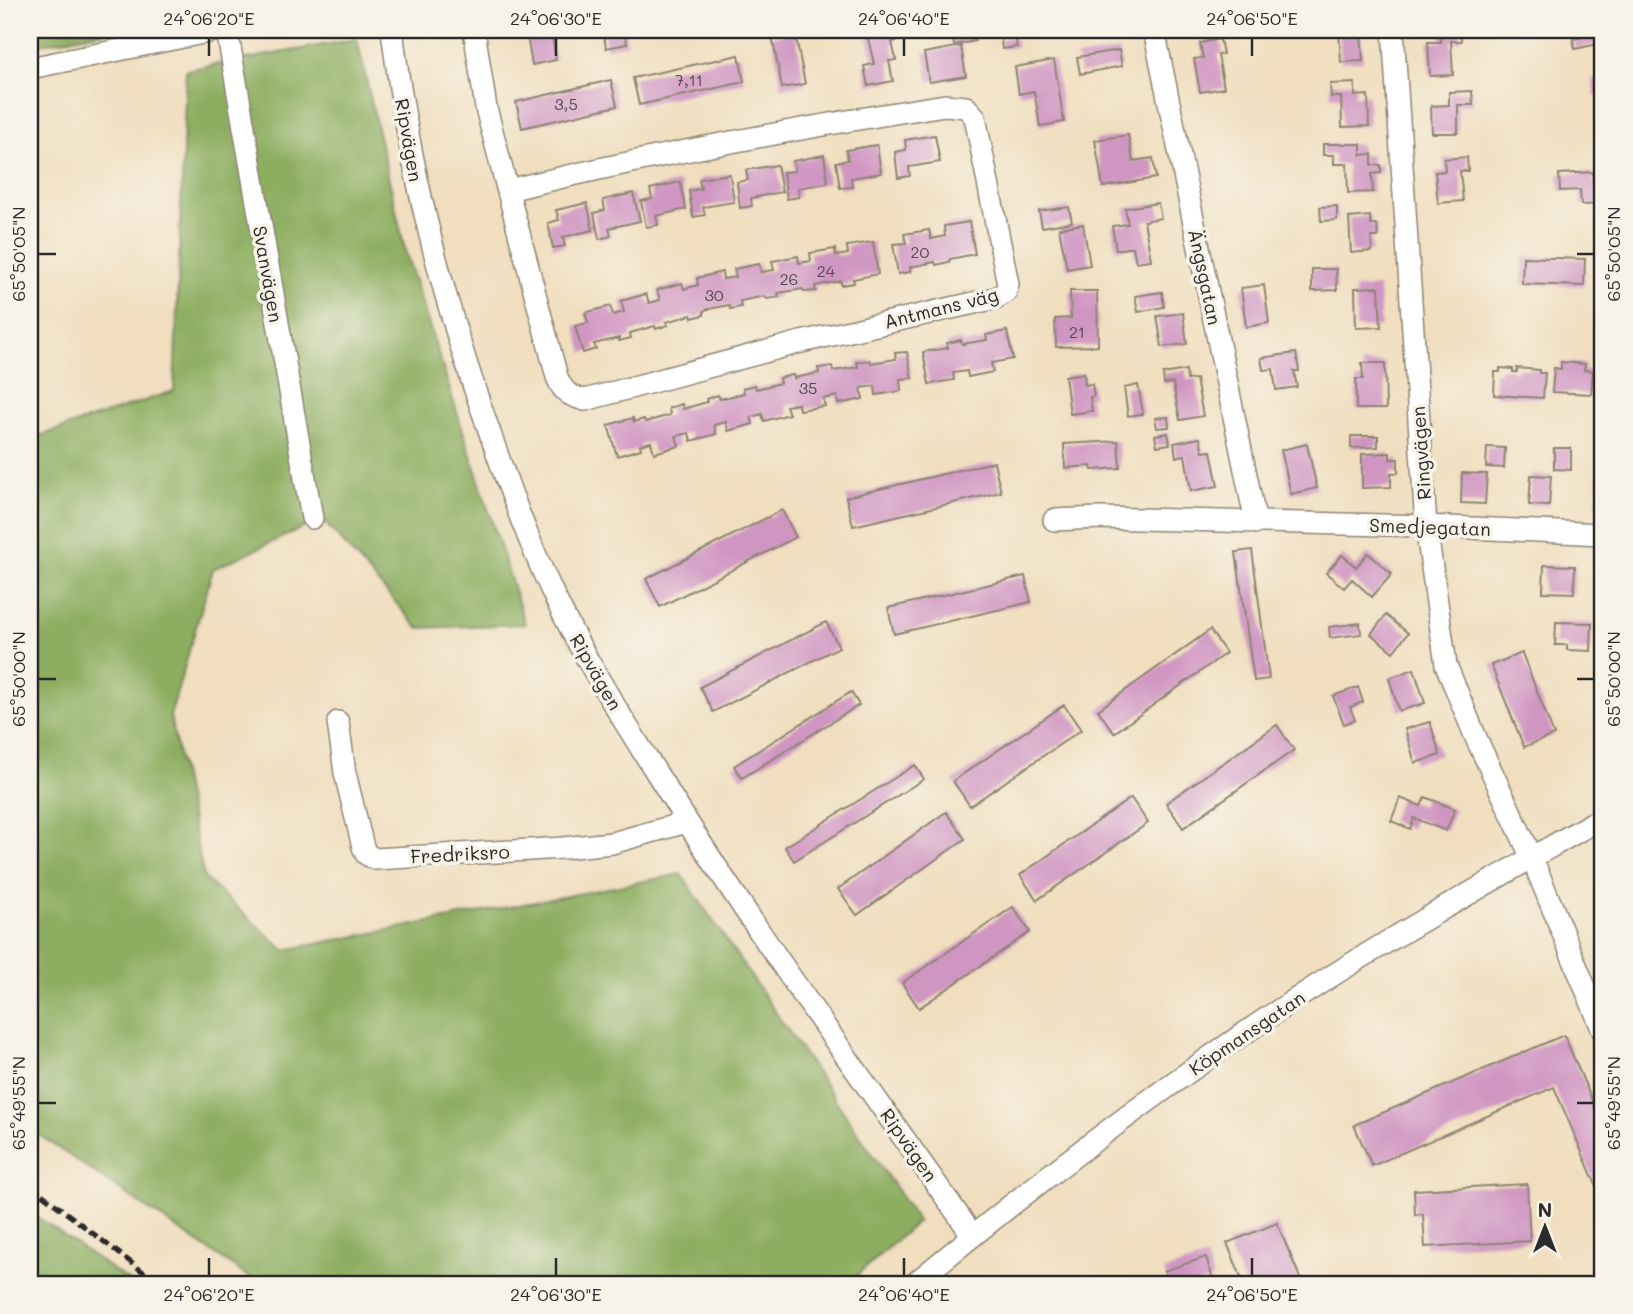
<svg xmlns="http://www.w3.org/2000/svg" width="1633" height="1314" font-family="Mali,sans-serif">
<rect width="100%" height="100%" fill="#f7f3e8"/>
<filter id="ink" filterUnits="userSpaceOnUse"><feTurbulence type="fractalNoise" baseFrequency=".0143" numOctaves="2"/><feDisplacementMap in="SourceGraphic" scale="14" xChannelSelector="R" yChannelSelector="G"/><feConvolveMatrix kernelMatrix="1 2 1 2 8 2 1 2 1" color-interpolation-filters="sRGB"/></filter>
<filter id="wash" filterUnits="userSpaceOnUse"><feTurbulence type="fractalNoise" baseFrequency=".00686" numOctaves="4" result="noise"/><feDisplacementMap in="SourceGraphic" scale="28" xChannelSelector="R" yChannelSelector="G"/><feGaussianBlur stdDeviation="1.57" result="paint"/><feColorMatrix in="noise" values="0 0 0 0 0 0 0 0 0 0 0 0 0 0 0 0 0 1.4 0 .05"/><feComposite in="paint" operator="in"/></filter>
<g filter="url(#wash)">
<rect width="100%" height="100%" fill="#f0debe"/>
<g fill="#8dad61" stroke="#5c6c46" stroke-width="2">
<path d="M30 30H115L30 46Z"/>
<path d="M357 39 405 250 525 624 418 628 322 519 213 569 170 716 204 878 284 950 681 874 918 1221 847 1284H259L30 1129V439L174 391 186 70Z"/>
<path d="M30 1212 133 1284H30Z"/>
</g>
<g id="blocks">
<g fill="#d096c2">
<path d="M526 30H551L556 60 532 65Z"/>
<path d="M603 30H625L627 44 606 48Z"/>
<path d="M866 30H895L896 41 892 42 896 60 889 61 893 81 868 86 864 66 874 64Z"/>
<path d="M951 30H973L975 41 954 45Z"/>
<path d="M1339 30H1361L1363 61 1341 62Z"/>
<path d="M1440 30H1461V41H1451L1453 75 1430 76 1428 42H1441Z"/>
<path d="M1581 30H1603V43L1575 49 1573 39 1583 37Z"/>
<path d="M795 32 805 84 782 88 772 36Z"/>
<path d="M1015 37 1017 47 1002 49 1001 39Z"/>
<path d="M1220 39 1223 54 1218 55 1224 88 1200 92 1194 59 1203 58 1200 43Z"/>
<path d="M961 46 966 76 929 82 924 53Z"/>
<path d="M1119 50 1122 66 1080 74 1077 57Z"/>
<path d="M739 55 744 82 639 105 633 78Z"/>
<path d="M1054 60 1064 122 1040 126 1034 91 1019 94 1015 67Z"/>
<path d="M1603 74V95L1595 96 1592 79H1599V75Z"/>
<path d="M611 80 617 106 522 128 516 102Z"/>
<path d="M1355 83V96L1368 95 1369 126 1342 127 1341 97H1331L1330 84Z"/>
<path d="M1472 91 1473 105H1458V133H1432L1431 106 1449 105V92Z"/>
<path d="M935 135 940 162 909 167 910 176 898 178 895 152 906 150 905 140Z"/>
<path d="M1128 135 1133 161 1153 158 1156 178 1103 187 1095 140Z"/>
<path d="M1323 144H1361V155L1372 154V165H1381V173L1372 174 1373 192 1348 193 1347 164H1334V155H1323Z"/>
<path d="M877 145 881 173 851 178 852 187 840 188 836 162 848 160 846 150Z"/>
<path d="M824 155 828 183 798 188 799 197 787 199 783 172 795 171 793 161Z"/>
<path d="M1467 157 1468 171H1460L1463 201 1438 203 1435 172 1445 171 1444 159Z"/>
<path d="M777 165 782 192 751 198 752 206 740 208 737 182 748 180 746 170Z"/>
<path d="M1593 172V182H1603V204L1581 205 1580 190 1560 191 1559 174Z"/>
<path d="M730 174 734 202 703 207 705 215 693 217 689 191 701 189 699 179Z"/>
<path d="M680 182 686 209 656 216 658 225 646 227 641 201 652 199 650 189Z"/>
<path d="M633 193 640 221 609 228 611 236 599 239 594 213 605 210 603 200Z"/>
<path d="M587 203 593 230 563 237 565 246 553 248 548 223 559 220 556 210Z"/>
<path d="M1158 203 1161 218 1144 221 1151 260 1136 262 1133 247 1116 250 1112 226 1128 224 1125 208Z"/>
<path d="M1337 206V220L1321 221 1320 207Z"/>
<path d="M1069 207 1072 222 1042 227 1039 211Z"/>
<path d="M1370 216 1371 225H1377L1378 237H1371L1372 251 1351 253 1349 218Z"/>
<path d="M969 222 975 254 950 259 949 262 936 265 935 262 910 267V272L898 274 893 244 906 243 904 234 929 230 931 239 945 236 944 226Z"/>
<path d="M1083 224 1090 265 1067 269 1059 228Z"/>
<path d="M873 242 878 274 853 279 854 283 841 285V281L815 286 816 291 804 292 803 289 778 293 779 297 767 299 765 296 740 301 741 307 730 309 729 305 704 310V315L692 318 691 315 666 322 668 325 656 329 655 326 630 333 631 338 619 341V338L594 344 596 349 583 353 575 326 588 323 585 313 610 306 613 315 624 312 621 301 646 294 649 303 660 300 657 290 682 283 684 289 698 285 697 278 722 272 723 279 736 277 734 269 759 264 761 272 774 270 772 261 798 256 799 263 811 261 810 253 835 249 836 256 848 254 847 246Z"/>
<path d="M1523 257 1585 259 1584 286 1522 284Z"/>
<path d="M1312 269H1336L1337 290 1312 291Z"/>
<path d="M1264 285 1269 323 1246 327 1241 288Z"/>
<path d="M1379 287 1381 327 1356 328 1355 288Z"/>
<path d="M1070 291H1097L1098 346 1056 347 1055 319 1071 318Z"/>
<path d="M1162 292 1164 307 1138 312 1135 296Z"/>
<path d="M1183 313 1187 344 1162 347 1157 316Z"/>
<path d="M1007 331 1013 359 991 363 993 372 968 377 967 371 953 373 954 380 929 384 923 352 948 348 947 343 961 340 962 344 987 340 986 335Z"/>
<path d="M907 352 912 378 900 379 901 391 876 395 875 386 861 388 863 399 838 404 837 396 823 399 825 406 799 410 798 404 786 406 789 414 764 421 762 414 751 417 753 424 728 431 726 422 714 425 716 434 691 441 689 433 676 436 679 446 654 453 651 442 640 445 641 449 617 456 608 425 633 418 634 422 644 419 645 422 670 415 669 408 682 404 683 409 707 402 706 399 718 395 720 399 744 393 743 388 755 385 756 389 780 383 779 378 793 375 794 378 819 373 818 368 832 366 833 371 858 367 857 362 870 360 871 363 896 359 895 353Z"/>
<path d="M1296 353 1299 371H1294L1297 387 1276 390 1273 369 1263 370 1261 358Z"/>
<path d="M1561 362 1585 364 1584 370 1593 371 1591 394 1552 392 1554 368 1561 369Z"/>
<path d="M1362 363H1385L1386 409H1356V379H1363Z"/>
<path d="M1500 368 1513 369V372H1517V368L1539 370V373H1545L1543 398 1494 395 1495 372H1500Z"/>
<path d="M1186 370 1187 380 1196 379 1203 416 1180 420 1173 383 1164 384 1163 374Z"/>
<path d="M1084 373 1085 385 1092 384 1094 396 1090 397 1092 411 1070 414 1065 376Z"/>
<path d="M1138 385 1143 414 1128 416 1124 388Z"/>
<path d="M1168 417 1169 427 1157 428 1155 418Z"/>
<path d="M1168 433 1170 444 1157 446 1155 435Z"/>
<path d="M1351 436H1378V447L1351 448Z"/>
<path d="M1200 438 1203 452 1211 451 1218 486 1191 491 1185 455 1176 457 1174 443Z"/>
<path d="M1118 441 1120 468 1092 470 1091 466 1065 468 1064 444Z"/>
<path d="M1307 444 1317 488 1291 494 1281 450Z"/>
<path d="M1487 447 1505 448 1504 468 1486 467Z"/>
<path d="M1554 448H1571V470L1554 469Z"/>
<path d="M1390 453V459H1398V473H1391V487L1362 488V454Z"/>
<path d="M994 462 1001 492 853 526 846 497Z"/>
<path d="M1462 473 1487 474 1485 504 1461 503Z"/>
<path d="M1599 474 1603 475V508H1596Z"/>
<path d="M1531 475 1551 476 1549 506 1529 505Z"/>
<path d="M782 510 796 537 660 607 646 579Z"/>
<path d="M1252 550 1269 679 1254 681 1236 552Z"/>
<path d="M1368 553 1392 574 1372 597 1352 579 1344 588 1326 573 1342 555 1356 567Z"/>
<path d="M1544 565 1575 566 1574 593 1543 592Z"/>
<path d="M1025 576 1031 602 894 634 888 608Z"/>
<path d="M1386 615 1408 633 1393 652 1371 634Z"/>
<path d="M826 622 839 647 713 712 700 687Z"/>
<path d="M1556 622 1592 623 1591 651 1567 650V645H1555Z"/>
<path d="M1360 623 1361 634 1330 638 1329 627Z"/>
<path d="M1210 630 1226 653 1114 733 1098 710Z"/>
<path d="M1522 653 1554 735 1524 747 1491 665Z"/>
<path d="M1414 669 1425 703 1399 711 1389 678Z"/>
<path d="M1358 687 1363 702 1350 707 1355 720 1344 724 1333 696Z"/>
<path d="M851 692 859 705 742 778 734 766Z"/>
<path d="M1064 705 1081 730 970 806 953 781Z"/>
<path d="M1430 722 1440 755 1415 763 1405 729Z"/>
<path d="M1277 725 1294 750 1183 828 1166 803Z"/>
<path d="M915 765 924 779 794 861 785 847Z"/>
<path d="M1425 797 1455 809 1446 831 1414 818 1410 829 1391 821 1400 798 1421 806Z"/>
<path d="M1131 798 1148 823 1037 900 1020 875Z"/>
<path d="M946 812 965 839 857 915 838 889Z"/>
<path d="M1013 907 1030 932 919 1008 902 983Z"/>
<path d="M1564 1035 1603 1126V1190L1599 1192 1554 1087 1372 1166 1354 1125Z"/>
<path d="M1527 1184 1530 1241 1425 1247 1423 1214 1415 1215 1414 1190Z"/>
<path d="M1277 1223 1301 1280 1291 1284H1244L1227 1243Z"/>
<path d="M1206 1257 1213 1279 1198 1284H1169L1164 1271Z"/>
</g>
</g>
</g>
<g filter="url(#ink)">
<use href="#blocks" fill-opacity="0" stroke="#8e8474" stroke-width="2"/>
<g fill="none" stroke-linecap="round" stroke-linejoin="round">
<defs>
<g id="minor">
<path d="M227 30 312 518"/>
<path d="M392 30C409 170 444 306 492 439 513 499 535 559 564 616 593 673 627 726 661 780 758 937 867 1085 973 1236"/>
<path d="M474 30 486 108 557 377C563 392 569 396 585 400L801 342 996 298 1006 292 1008 284 975 117 966 107 945 105C798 128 653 155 508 190"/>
<path d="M1154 30 1256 523"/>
<path d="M1393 30 1426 526 1446 665 1476 738 1532 858 1603 1031"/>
<path d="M30 68 218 30"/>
<path d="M1054 520 1100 518 1426 526 1603 534"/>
<path d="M338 722 345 773 363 847 366 854 375 859 563 848 612 843 687 822"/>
<path d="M914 1284C1038 1181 1166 1083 1302 995 1399 932 1502 875 1603 817"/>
</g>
</defs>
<use href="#minor" stroke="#8e8474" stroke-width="24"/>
<use href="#minor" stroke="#fff" stroke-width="21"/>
<path stroke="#2b2b2b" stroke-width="5" stroke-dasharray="10 5" stroke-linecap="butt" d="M30 1185 159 1284"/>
</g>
</g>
<path fill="none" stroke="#2b2b2b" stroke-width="2.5" d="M209 38V56M556 38V56M904 38V56M1252 38V56M38 254H56M1577 254H1594M38 679H56M1577 679H1594M38 1103H56M1577 1103H1594M209 1258V1276M556 1258V1276M904 1258V1276M1252 1258V1276"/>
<g text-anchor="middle" stroke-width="7" stroke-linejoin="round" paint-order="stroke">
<g font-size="16" fill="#544651">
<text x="689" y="86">7,11</text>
<text x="566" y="110">3,5</text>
<text x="920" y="258">20</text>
<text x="826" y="277">24</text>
<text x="789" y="285">26</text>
<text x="714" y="301">30</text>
<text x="1077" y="338">21</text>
<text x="808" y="394">35</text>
</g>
<g font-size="19" fill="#2b2b2b" stroke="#f7f3e8">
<text transform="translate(409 140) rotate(80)" y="7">Ripvägen</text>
<text transform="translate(268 274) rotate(80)" y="7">Svanvägen</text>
<text transform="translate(1205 277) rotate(78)" y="7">Ängsgatan</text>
<text transform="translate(941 308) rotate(-14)" y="7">Antmans väg</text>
<text transform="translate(1421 453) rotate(-94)" y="7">Ringvägen</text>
<text transform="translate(1430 527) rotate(2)" y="7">Smedjegatan</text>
<text transform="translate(596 672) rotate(60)" y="7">Ripvägen</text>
<text transform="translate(460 854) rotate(-3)" y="7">Fredriksro</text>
<text transform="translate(1247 1033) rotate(-34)" y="7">Köpmansgatan</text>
<text transform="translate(909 1145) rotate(55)" y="7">Ripvägen</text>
</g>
</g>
<rect width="1633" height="1314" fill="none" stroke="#f7f3e8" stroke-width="77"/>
<g transform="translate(1545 1227)" stroke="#f7f3e8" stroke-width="5" paint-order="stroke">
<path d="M0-5L12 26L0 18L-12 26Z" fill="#2b2b2b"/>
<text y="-10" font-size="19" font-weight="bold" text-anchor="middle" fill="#2b2b2b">N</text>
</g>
<rect x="38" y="38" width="1556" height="1238" fill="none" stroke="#2b2b2b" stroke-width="2.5"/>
<g font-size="18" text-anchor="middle" fill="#2b2b2b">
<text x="209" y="25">24°06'20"E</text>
<text x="556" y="25">24°06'30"E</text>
<text x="904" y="25">24°06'40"E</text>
<text x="1252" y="25">24°06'50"E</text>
<text transform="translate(19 254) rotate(-90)" y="6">65°50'05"N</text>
<text transform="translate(1614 254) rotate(-90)" y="6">65°50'05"N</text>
<text transform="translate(19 679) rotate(-90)" y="6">65°50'00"N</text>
<text transform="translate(1614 679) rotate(-90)" y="6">65°50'00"N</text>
<text transform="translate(19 1103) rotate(-90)" y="6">65°49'55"N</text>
<text transform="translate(1614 1103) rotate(-90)" y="6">65°49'55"N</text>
<text x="209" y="1301">24°06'20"E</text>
<text x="556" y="1301">24°06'30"E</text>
<text x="904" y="1301">24°06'40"E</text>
<text x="1252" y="1301">24°06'50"E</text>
</g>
</svg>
